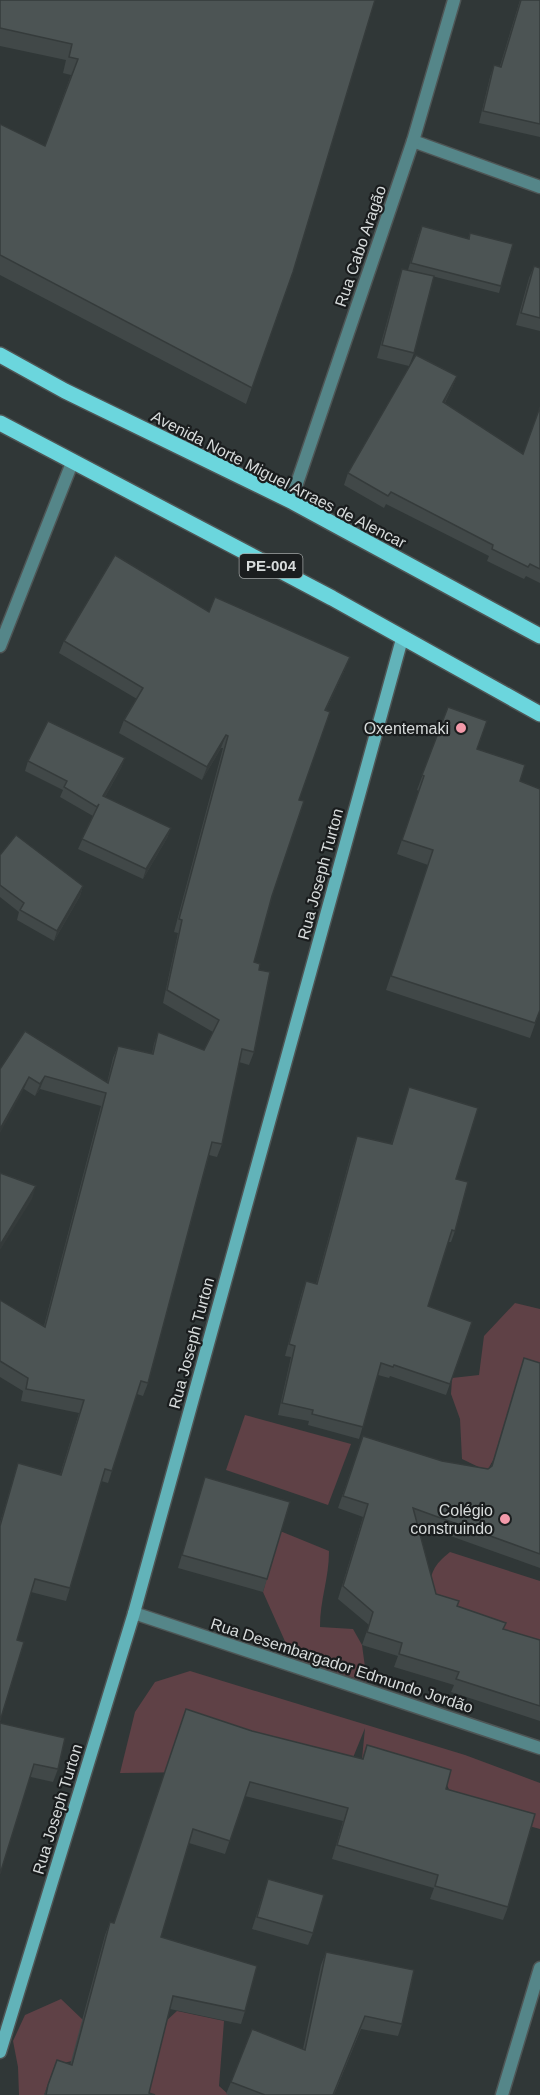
<svg xmlns="http://www.w3.org/2000/svg" width="540" height="2095" font-family="Arial,sans-serif">
<rect width="100%" height="100%" fill="#303737"/>
<g fill="#5f4146">
<path d="M515 1303 540 1309V1376L487 1471 462 1459 460 1419 451 1394 452 1378 479 1375 484 1336Z"/>
<path d="M245 1415 351 1444 328 1505 226 1470Z"/>
<path d="M280 1531 329 1551C329 1579 320 1599 320 1627L353 1629 362 1645 367 1682 300 1661 288 1648 263 1592Z"/>
<path d="M450 1552 540 1581V1648L431 1607C430 1580 427 1570 450 1552Z"/>
<path d="M190 1671 465 1755 540 1783V1829L457 1806 446 1783 362 1759 365 1728 348 1770 120 1773 135 1712 155 1682Z"/>
<path d="M61 1999 83 2020 72 2061 55 2065 44 2095H19L18 2067 13 2041 25 2015Z"/>
<path d="M177 2011 224 2021 219 2086 229 2095H147L165 2022Z"/>
</g>
<g fill="none" stroke-linecap="round" stroke-linejoin="round">
<defs>
<g id="street">
<path d="M413 141 540 187"/>
<path d="M291 501 413 141 454 0"/>
<path d="M0 646 72 463"/>
<path d="M134 1613 540 1748"/>
<path d="M502 2095 540 1968"/>
</g>
<path id="secondary" d="M0 2052 134 1613 402 639"/>
<g id="primary">
<path d="M0 355 65 391 291 501 540 636"/>
<path d="M0 423 332 598 540 714"/>
</g>
</defs>
<use href="#street" stroke="#4e5555" stroke-width="15"/>
<use href="#secondary" stroke="#4e5555" stroke-width="15"/>
<use href="#primary" stroke="#4e5555" stroke-width="18"/>
<use href="#street" stroke="#558689" stroke-width="12"/>
<use href="#secondary" stroke="#62b3b9" stroke-width="12"/>
<use href="#primary" stroke="#6bd6dd" stroke-width="15"/>
</g>
<g fill="#414848">
<path d="M0 0H375L293 272 246 404 0 275V124L45 146 71 75 63 73 66 60 0 46Z"/>
<path d="M520 0H540V137L479 123 490 77 494 65 500 66Z"/>
<path d="M419 233 468 239 470 233 501 286 499 293 408 270Z"/>
<path d="M534 266 540 268V331L516 325 529 278Z"/>
<path d="M402 269 414 353 409 366 377 358 398 281Z"/>
<path d="M457 376 452 388 445 403 523 454 540 407V583L526 576 524 579 487 561 489 556 386 504 384 508 344 485 348 473Z"/>
<path d="M209 612 345 669 326 710 299 800 254 962 259 970 254 1052 249 1065 239 1062 222 1144 217 1157 209 1155 148 1383 143 1396 137 1394 108 1483 101 1481 70 1588 66 1601 31 1592 17 1640 0 1721V1523L18 1463 60 1475 79 1413 21 1401 23 1391 0 1377V1300L44 1326 101 1106 40 1089 35 1096 24 1089 0 1069 107 1083 113 1058 118 1046 152 1054 154 1044 158 1032 204 1050 213 1032 163 1003 178 933 174 932 223 748H221L202 780 119 733 124 720 137 699 59 653 64 641Z"/>
<path d="M448 707 477 749 520 781 540 1010 530 1038 386 990 428 865 397 854 419 791 417 790Z"/>
<path d="M125 758 121 768 105 797 171 828 167 838 143 879 78 849 93 816 60 797 63 790 25 771 28 761Z"/>
<path d="M0 855 83 886 80 896 54 941 17 920 19 912 0 897Z"/>
<path d="M409 1087 456 1179 455 1231 451 1242H448L428 1306 472 1322 446 1395 390 1376 389 1378 378 1375 359 1439 308 1425 309 1421 278 1415 291 1357 285 1356 302 1292 306 1281 316 1284 353 1147 357 1136 391 1144Z"/>
<path d="M524 1358 540 1363V1568L417 1524 436 1594 503 1629 540 1640V1721L451 1692 454 1685 394 1667 398 1656 362 1645 369 1625 338 1599 363 1517 338 1508 363 1436 442 1461 488 1469 491 1467Z"/>
<path d="M205 1477 267 1579 263 1592 178 1568Z"/>
<path d="M0 1723 58 1769 53 1782 31 1777Z"/>
<path d="M252 1731 362 1759 367 1745 446 1789 508 1907 503 1920 430 1899 434 1888 332 1859 343 1821 245 1796 225 1854 189 1843 161 1937 245 2011 241 2024 170 2009 149 2093 155 2095H44L57 2060 70 2065 105 1935 110 1922H114Z"/>
<path d="M268 1879 313 1933 308 1945 252 1929Z"/>
<path d="M326 1952 402 2024 398 2036 361 2029 334 2095H229L226 2094 231 2082 303 2049 321 1965Z"/>
</g>
<g fill="#353b3b">
<path d="M457 376 452 388 439 414 443 402Z"/>
<path d="M350 657 345 669 320 723 325 710Z"/>
<path d="M226 735 221 748 202 780 207 767Z"/>
<path d="M125 758 121 768 100 806 103 796Z"/>
<path d="M171 828 167 838 143 879 146 869Z"/>
<path d="M83 886 80 896 54 941 57 931Z"/>
<path d="M45 1076 40 1089 35 1096 40 1084Z"/>
<path d="M29 1077 24 1089 0 1133V1129Z"/>
<path d="M36 1186 32 1199 0 1250V1245Z"/>
</g>
<g fill="#4c5454" stroke="#353b3b" stroke-width="1.5">
<path d="M0 0H375L293 272 252 388 0 255V124L45 146 78 59 69 57 72 44 0 28Z"/>
<path d="M521 0H540V124L483 111 494 65 501 67Z"/>
<path d="M422 226 469 239 470 233 513 244 501 286 411 263Z"/>
<path d="M534 266 540 268V318L521 313Z"/>
<path d="M402 269 434 276 414 353 382 345Z"/>
<path d="M416 355 457 376 443 402 523 454 540 407V569L530 564 528 567 492 549 493 545 391 492 388 496 348 473Z"/>
<path d="M115 555 209 612 215 597 350 657 325 710 330 712 299 800 304 801 272 896 254 962 260 964 259 970 270 972 254 1052 242 1049 222 1144 212 1142 148 1383 141 1381 112 1471 105 1469 70 1588 35 1579 17 1640 24 1642 0 1721V1526L18 1463 61 1475 84 1400 26 1389 28 1378 0 1361V1300L45 1327 106 1093 45 1076 40 1084 29 1077 0 1129V1069L25 1031 108 1083 118 1046 153 1054 158 1032 204 1050 219 1020 167 990 182 920 179 919 228 736 226 735 207 767 124 720 143 688 64 641Z"/>
<path d="M448 707 487 721 477 749 525 765 520 781 540 789V1010L535 1023 391 976 433 850 402 840 424 776 422 775Z"/>
<path d="M48 721 125 758 103 796 171 828 146 869 82 839 99 804 97 807 64 787 67 781 28 761Z"/>
<path d="M16 835 83 886 57 931 20 910 24 903 0 885V855Z"/>
<path d="M409 1087 478 1108 456 1179 468 1182 455 1231 452 1230 428 1306 472 1322 450 1384 394 1365 393 1367 381 1363 363 1427 312 1414 313 1410 282 1403 295 1346 289 1344 306 1281 317 1284 357 1136 392 1144Z"/>
<path d="M0 1173 36 1186 0 1245Z"/>
<path d="M524 1358 540 1363V1554L413 1508 436 1594 459 1601 457 1606 506 1623 503 1629 540 1640V1706L456 1679 459 1672 399 1654 402 1643 367 1632 373 1612 343 1586 368 1504 343 1496 363 1436 442 1461 488 1469 492 1466Z"/>
<path d="M205 1477 290 1502 267 1579 182 1555Z"/>
<path d="M186 1709 252 1731 363 1759 367 1745 451 1770 446 1789 535 1814 508 1907 435 1886 438 1875 337 1845 348 1808 250 1782 230 1841 193 1829 161 1937 257 1966 245 2011 173 1996 149 2093 155 2095H46L48 2085 57 2060 72 2065 110 1922 114 1923Z"/>
<path d="M0 1723 65 1738 58 1769 34 1764 0 1874Z"/>
<path d="M268 1879 324 1895 313 1933 257 1917Z"/>
<path d="M326 1952 414 1970 402 2024 365 2016 333 2095H265L231 2082 252 2029 305 2050Z"/>
</g>
<g fill="#f39aaa" stroke="#1a1d1e" stroke-width="2">
<circle cx="461" cy="728" r="6"/>
<circle cx="505" cy="1519" r="6"/>
</g>
<g text-anchor="middle" stroke-width="4.5" stroke-linejoin="round" paint-order="stroke">
<rect fill="#1a1d1e" stroke="#9ea2a2" stroke-width="1.5" x="239.5" y="554" width="63" height="24" rx="4.5"/>
<g font-size="15" font-weight="bold" fill="#d7dbdb">
<text x="271" y="571">PE-004</text>
</g>
<g font-size="16" fill="#d7dbdb" stroke="#1a1d1e">
<text transform="translate(360 246) rotate(-71)" y="6">Rua Cabo Aragão</text>
<text transform="translate(279 479) rotate(27)" y="6">Avenida Norte Miguel Arraes de Alencar</text>
<text transform="translate(320 874) rotate(-75)" y="6">Rua Joseph Turton</text>
<text transform="translate(191 1343) rotate(-75)" y="6">Rua Joseph Turton</text>
<text transform="translate(342 1665) rotate(18)" y="6">Rua Desembargador Edmundo Jordão</text>
<text transform="translate(57 1809) rotate(-73)" y="6">Rua Joseph Turton</text>
</g>
<g font-size="16" fill="#d7dbdb" stroke="#1a1d1e" text-anchor="end">
<text x="449" y="734">Oxentemaki</text>
<text x="493" y="1516">Colégio<tspan x="493" dy="18">construindo</tspan></text>
</g>
</g>
</svg>
